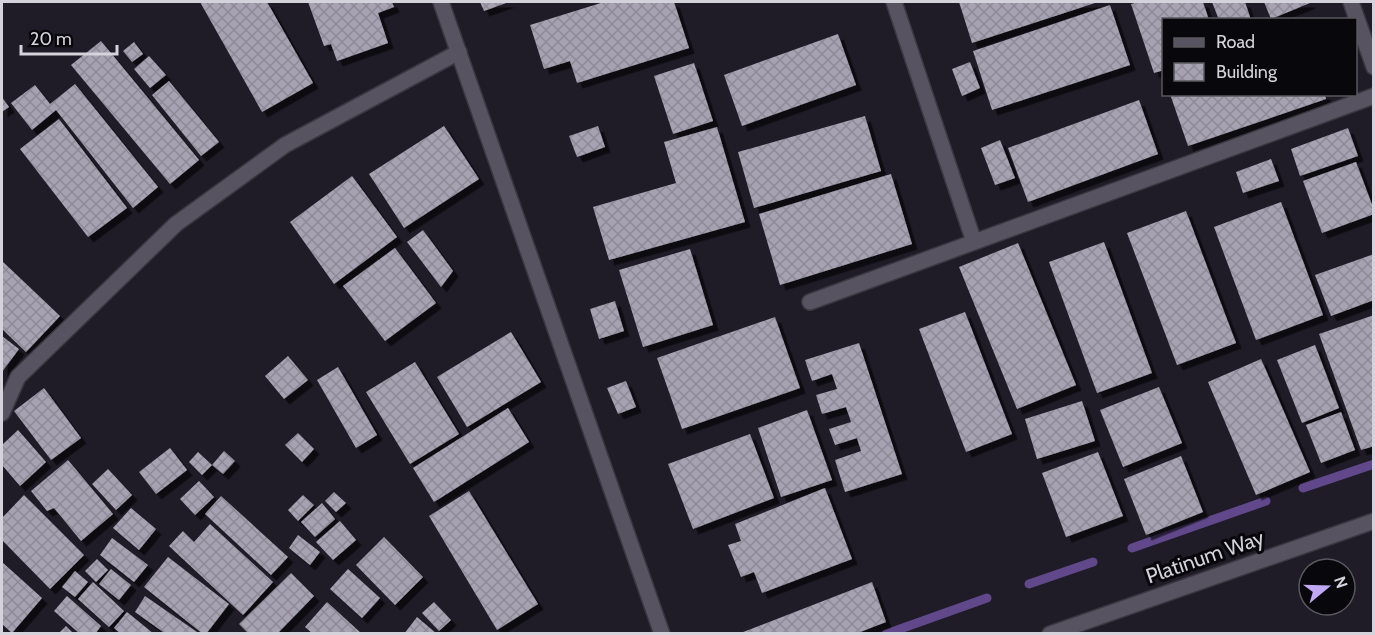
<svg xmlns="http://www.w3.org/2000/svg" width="1375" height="635" font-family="Cabin,sans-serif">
<defs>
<pattern id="building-cross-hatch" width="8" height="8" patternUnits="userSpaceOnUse" patternTransform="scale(1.5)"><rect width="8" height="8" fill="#a7a2b2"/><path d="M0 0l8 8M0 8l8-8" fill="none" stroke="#8d8996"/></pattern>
<filter id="shadow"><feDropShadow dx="5.5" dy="5.5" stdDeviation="0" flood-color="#0009"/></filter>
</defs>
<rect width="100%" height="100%" fill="#1f1b27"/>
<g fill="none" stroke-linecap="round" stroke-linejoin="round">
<g stroke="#60488a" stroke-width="9">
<path d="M1303 488 1374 464"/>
<path d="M1132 548 1266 501"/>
<path d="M1029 584 1093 562"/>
<path d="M886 634 987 598"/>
</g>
</g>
<g fill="url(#building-cross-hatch)" filter="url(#shadow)">
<path d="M200 2H267L313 83 262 112Z"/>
<path d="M308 2H392L394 7 378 13 388 43 337 61 331 44 324 46Z"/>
<path d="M480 2H509L484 11Z"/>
<path d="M604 2H674L689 48 577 83 570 61 544 69 530 25Z"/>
<path d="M959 2H1098L972 43Z"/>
<path d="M1139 2H1203L1209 20H1164V70L1154 73 1131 4Z"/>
<path d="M1212 2H1245L1251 20H1219Z"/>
<path d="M1264 2H1310V3L1271 19Z"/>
<path d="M1110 5 1130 65 992 110 973 51Z"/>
<path d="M838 34 856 85 742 126 724 75Z"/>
<path d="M101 41 199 160 170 184 71 65Z"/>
<path d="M134 42 143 54 132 62 123 51Z"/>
<path d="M149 56 166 75 150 88 134 69Z"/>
<path d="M970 62 980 88 962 96 952 69Z"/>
<path d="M694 63 713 121 673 134 654 76Z"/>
<path d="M169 81 219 142 201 156 152 95Z"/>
<path d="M75 84 158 187 133 208 56 110 32 130 11 103 35 85 50 104Z"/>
<path d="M1170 94H1325L1326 99 1188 146Z"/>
<path d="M2 97 9 107 2 112Z"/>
<path d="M1139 100 1158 154 1028 202 1008 148Z"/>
<path d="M865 116 881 171 754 208 738 152Z"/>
<path d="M59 119 127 208 88 237 20 149Z"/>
<path d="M444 126 479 179 404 228 369 174Z"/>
<path d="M598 126 605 147 577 157 569 136Z"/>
<path d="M717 127 745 222 609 260 593 207 676 183 664 142Z"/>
<path d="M1348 128 1358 156 1300 176 1291 149Z"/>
<path d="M1000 140 1015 178 995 185 981 148Z"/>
<path d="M1271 159 1279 181 1243 193 1236 172Z"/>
<path d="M1356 162 1374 210V214L1322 233 1303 181Z"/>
<path d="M891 174 912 244 780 285 759 214Z"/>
<path d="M352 176 397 237 334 284 290 222Z"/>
<path d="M1281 202 1323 315 1256 340 1214 227Z"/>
<path d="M1186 211 1236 343 1177 365 1127 233Z"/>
<path d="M423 230 453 271 441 287 407 242Z"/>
<path d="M1104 242 1152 373 1097 393 1049 262Z"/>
<path d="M1018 243 1076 385 1017 409 959 267Z"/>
<path d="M395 248 436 303 385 341 343 286Z"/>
<path d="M690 249 713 325 643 347 619 270Z"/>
<path d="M1374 254V300L1331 316 1315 275Z"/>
<path d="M2 261 60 316 26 352 2 329Z"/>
<path d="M615 301 624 331 599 339 590 309Z"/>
<path d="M965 312 1012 434 966 452 919 329Z"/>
<path d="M1374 315V446L1361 450 1319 334Z"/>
<path d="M775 317 800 388 682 429 657 358Z"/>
<path d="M511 332 541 382 467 427 437 377Z"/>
<path d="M2 336 19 349 2 372Z"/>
<path d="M859 343 902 474 845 492 835 460 861 451 857 438 835 445 829 429 851 422 846 407 822 414 816 395 837 389 832 374 812 381 805 360Z"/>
<path d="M1315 345 1339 408 1302 423 1277 360Z"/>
<path d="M288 356 308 380 284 399 265 376Z"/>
<path d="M1261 359 1310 472 1256 495 1208 382Z"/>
<path d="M415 362 459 434 410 464 366 392Z"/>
<path d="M338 367 377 435 356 448 317 380Z"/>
<path d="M626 381 636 407 618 414 607 388Z"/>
<path d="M1159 387 1182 443 1123 467 1100 410Z"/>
<path d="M44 388 81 438 51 460 14 411Z"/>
<path d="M1082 401 1095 441 1037 459 1025 419Z"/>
<path d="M508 408 529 442 434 502 413 468Z"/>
<path d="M807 410 832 480 781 497 758 428Z"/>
<path d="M1341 412 1355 450 1321 463 1306 425Z"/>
<path d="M18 430 46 462 20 486 2 465V445Z"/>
<path d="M298 433 314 449 302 462 285 445Z"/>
<path d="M750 434 774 498 693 529 668 464Z"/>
<path d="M170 448 187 470 156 494 139 472Z"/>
<path d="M224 451 235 461 223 474 212 465Z"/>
<path d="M198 452 212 465 202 475 189 462Z"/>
<path d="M1098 452 1123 516 1066 537 1042 473Z"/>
<path d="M1181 456 1203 512 1146 535 1124 479Z"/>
<path d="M68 460 113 514 81 541 54 508 47 511 31 491Z"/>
<path d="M108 469 132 495 116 510 92 484Z"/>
<path d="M199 481 214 497 195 515 180 499Z"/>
<path d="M825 488 852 559 762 593 754 572 741 577 728 545 741 541 735 524Z"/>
<path d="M469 491 538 604 497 630 429 516Z"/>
<path d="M334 492 346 503 336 512 325 501Z"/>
<path d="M24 495 84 555 50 589 2 540V518Z"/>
<path d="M303 495 314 505 298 521 288 510Z"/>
<path d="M221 496 288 557 271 575 205 514Z"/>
<path d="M322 503 335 519 315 537 301 522Z"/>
<path d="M131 508 156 529 139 550 113 528Z"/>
<path d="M340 521 356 540 333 560 316 542Z"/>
<path d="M210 524 273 582 243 615 169 546 183 531 194 542Z"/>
<path d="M298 535 320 552 310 565 289 548Z"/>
<path d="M384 537 423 577 395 605 356 565Z"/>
<path d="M112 538 148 565 134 582 100 555Z"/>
<path d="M168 557 229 604 206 634H203L144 587Z"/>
<path d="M97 559 108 570 96 582 85 571Z"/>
<path d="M2 562 42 598 12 633 2 624Z"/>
<path d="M111 569 131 585 119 600 99 584Z"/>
<path d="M348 569 380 598 362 618 330 589Z"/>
<path d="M75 571 88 582 75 597 62 587Z"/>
<path d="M291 573 314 596 277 634H249L239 624Z"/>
<path d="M93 582 124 611 109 627 78 599Z"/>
<path d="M872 582 886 622 855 634H738Z"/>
<path d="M67 596 101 626 95 634H80L54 611Z"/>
<path d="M145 596 200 634H166L135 612Z"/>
<path d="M327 602 362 634H313L305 627Z"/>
<path d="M434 602 451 620 439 631 422 613Z"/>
<path d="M127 612 154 634H121L114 628Z"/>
<path d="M417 617 437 634H404Z"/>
<path d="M66 626 74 634H58Z"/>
</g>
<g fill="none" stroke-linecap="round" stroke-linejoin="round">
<defs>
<g id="minor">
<path d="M441 2 662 634"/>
<path d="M894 2 974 242"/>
<path d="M1351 2 1374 67"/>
<path d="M810 302 1374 96"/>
<path d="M2 413 18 377 176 224 285 145 459 52"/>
</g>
<path id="tertiary" d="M1050 634 1374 521"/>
</defs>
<use href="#minor" stroke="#3a3740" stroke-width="18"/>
<use href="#tertiary" stroke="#3a3740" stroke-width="18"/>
<use href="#minor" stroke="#585361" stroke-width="15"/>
<use href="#tertiary" stroke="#585361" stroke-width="15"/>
</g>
<g text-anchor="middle" stroke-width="6" stroke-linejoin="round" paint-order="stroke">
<g font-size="21" fill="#d4d2da" stroke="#08070b">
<text transform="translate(1205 557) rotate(-19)" y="7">Platinum Way</text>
</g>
</g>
<rect width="1375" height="635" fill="none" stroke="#d4d2da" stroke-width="6"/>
<rect x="1162" y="18" width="195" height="78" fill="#08070b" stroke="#5a585e" stroke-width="1.5"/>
<rect x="1174" y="38" width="30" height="9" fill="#585361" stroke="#5a585e" stroke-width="1.5"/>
<text x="1216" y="48" font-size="18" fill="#d4d2da">Road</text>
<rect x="1174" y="63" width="30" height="18" fill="url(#building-cross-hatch)" stroke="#5a585e" stroke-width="1.5"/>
<text x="1216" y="78" font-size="18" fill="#d4d2da">Building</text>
<g transform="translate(1327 587) rotate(71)"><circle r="28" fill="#08070b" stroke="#5a585e" stroke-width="1.5"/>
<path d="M0-4.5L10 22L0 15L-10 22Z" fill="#c1a8f3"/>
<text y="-9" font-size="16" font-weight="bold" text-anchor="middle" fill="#d4d2da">N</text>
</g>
<path d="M21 45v9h96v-9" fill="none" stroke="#d4d2da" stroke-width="3"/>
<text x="30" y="45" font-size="18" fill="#d4d2da" stroke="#08070b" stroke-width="4.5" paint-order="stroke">20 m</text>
</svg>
